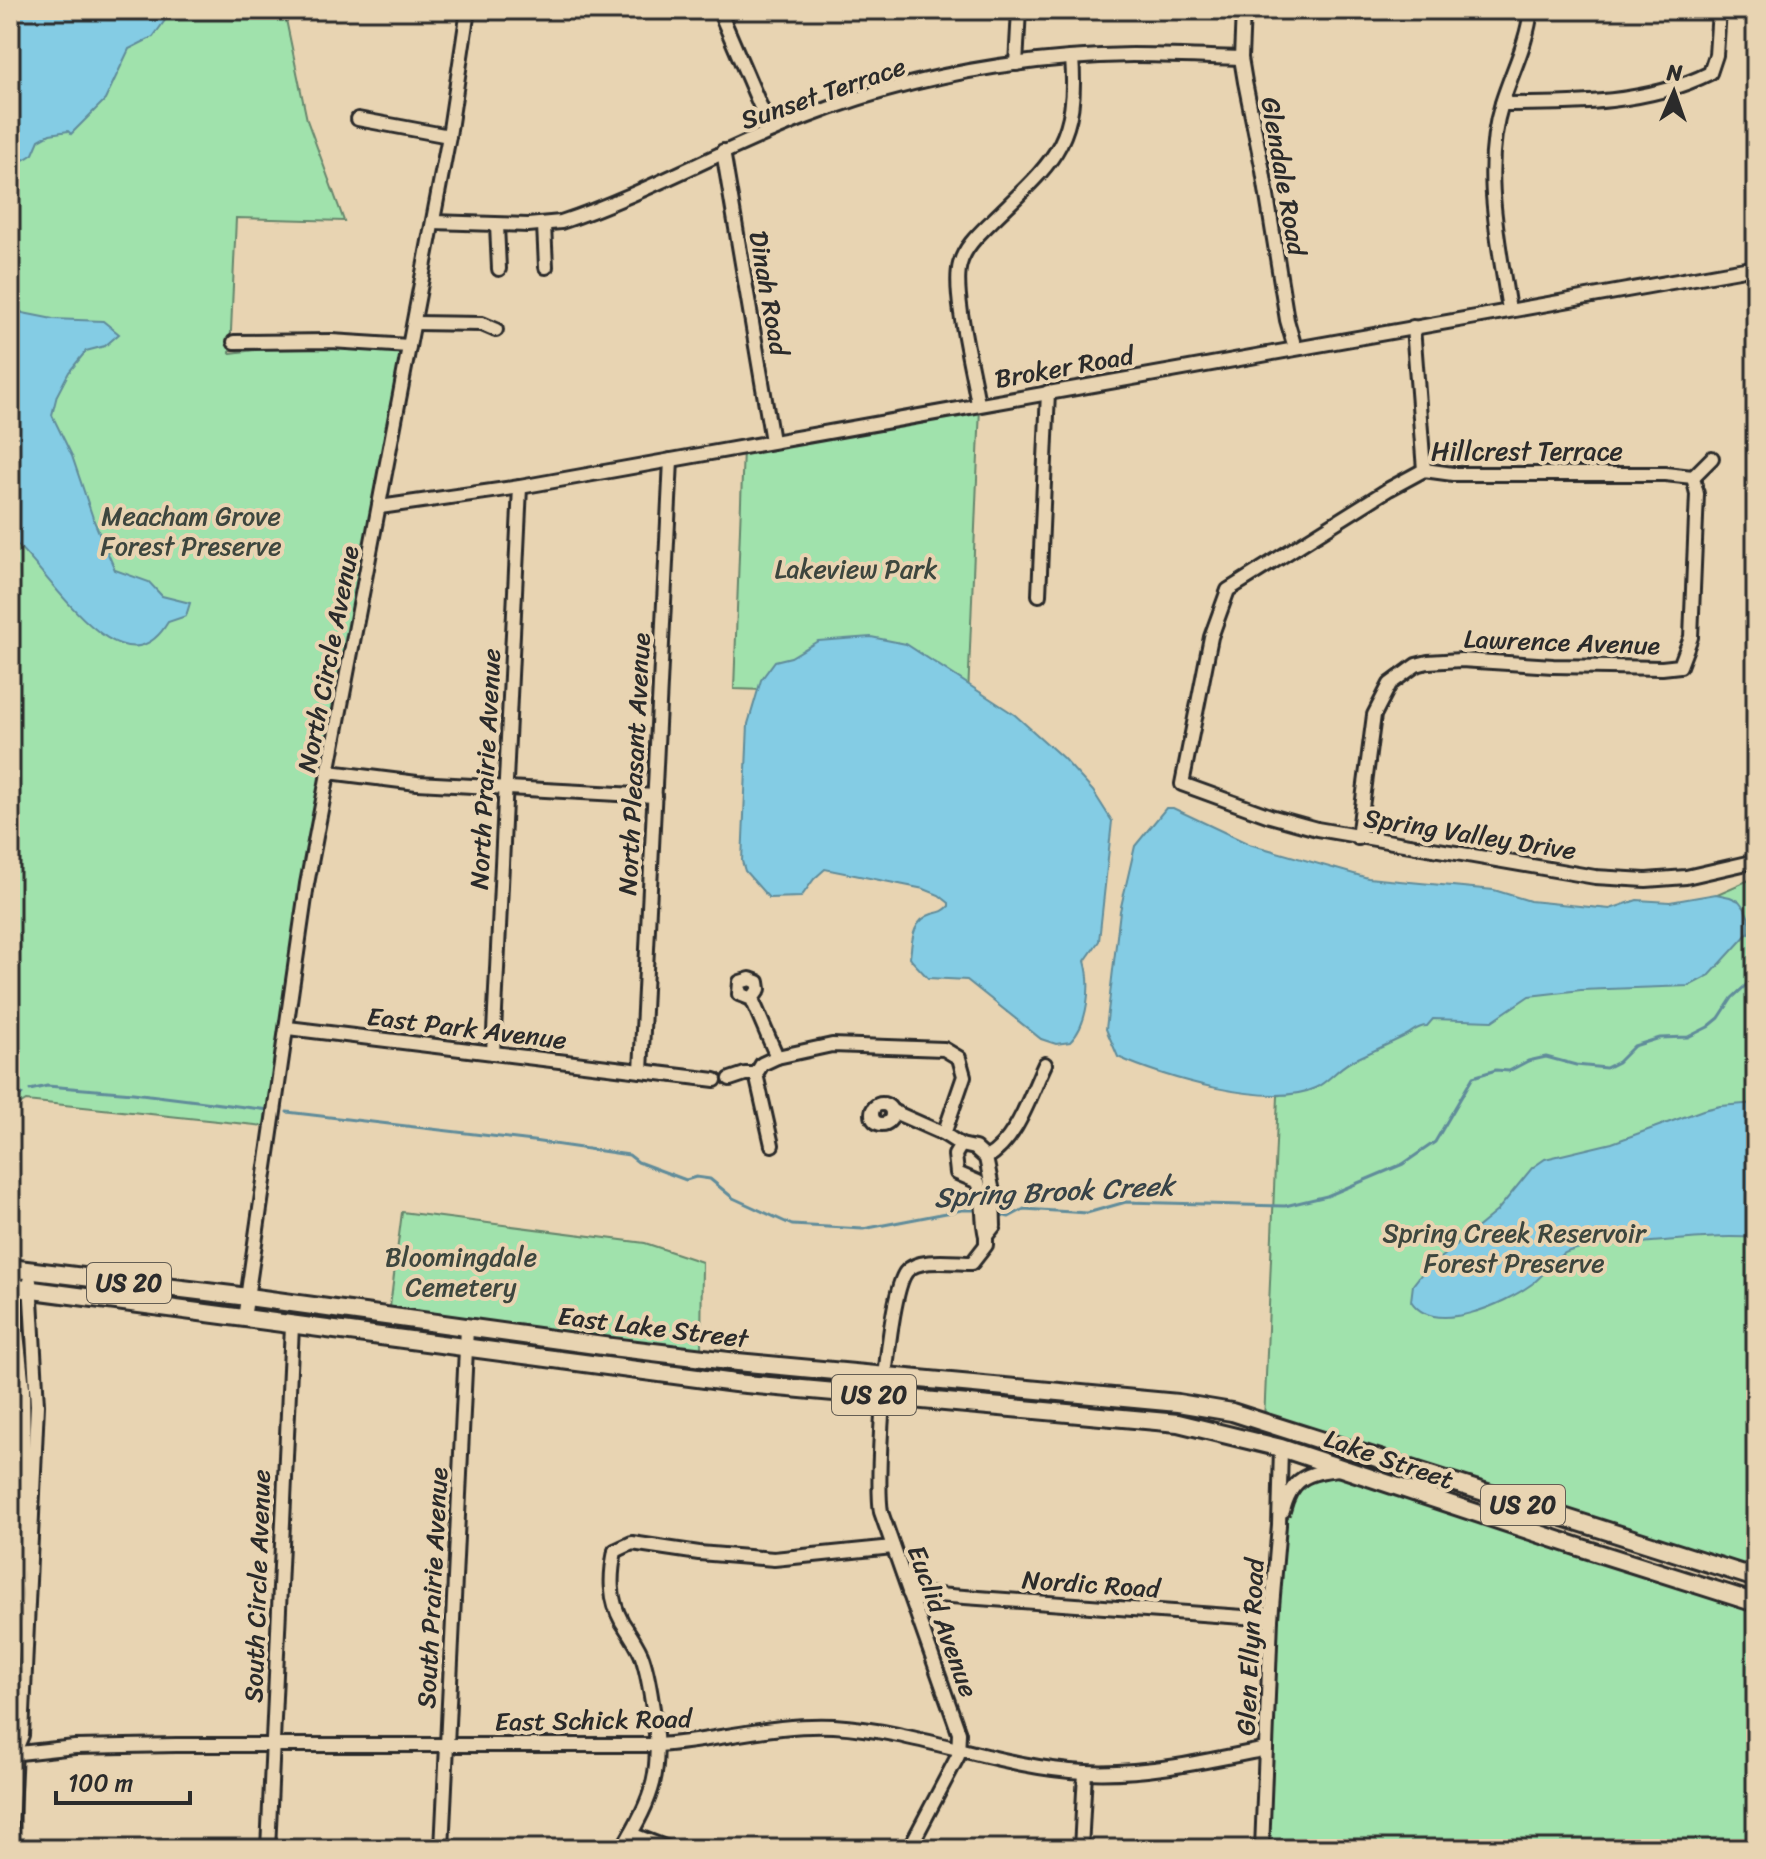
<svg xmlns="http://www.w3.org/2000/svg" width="1766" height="1859" font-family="Sriracha,sans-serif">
<rect width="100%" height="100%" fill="#e8d4b2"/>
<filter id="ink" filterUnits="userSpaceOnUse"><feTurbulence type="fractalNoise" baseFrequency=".0125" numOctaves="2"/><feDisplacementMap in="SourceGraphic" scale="16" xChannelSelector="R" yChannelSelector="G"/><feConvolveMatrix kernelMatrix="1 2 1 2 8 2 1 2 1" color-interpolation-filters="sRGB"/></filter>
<g filter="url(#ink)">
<g fill="#a0e2ac" stroke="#66866c" stroke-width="2">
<path d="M10 10H284L307 120 344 221 236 218 230 353 331 341 409 346 307 884 274 1127 26 1101 10 1111Z"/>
<path d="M980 407 968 696 734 689 743 449Z"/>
<path d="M1756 877V1577L1264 1422 1278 1096 1361 1050Z"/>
<path d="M402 1212 645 1243 702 1262 701 1353 389 1315Z"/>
<path d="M1342 1473 1756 1606V1849H1265L1275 1619 1283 1525 1287 1508 1303 1483 1318 1475Z"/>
</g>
<g fill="#84cce4" stroke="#608c9a" stroke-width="2">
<path d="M10 10H167L166 19 153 37 129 49 105 100 71 134 68 131 50 134 39 140 33 154C20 164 15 159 10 178Z"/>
<path d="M10 304 23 313 53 319 103 321 119 334 105 346 86 351 69 372 57 395 52 415 72 456 94 521 115 570 149 582 162 596 190 603 186 616 168 622C121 701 46 566 10 538Z"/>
<path d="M871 637 906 644 1015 715 1063 758 1093 791 1112 821 1099 941 1085 961C1092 985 1088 1025 1070 1042L1056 1044 1041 1039 967 980 928 978 912 961 910 958C912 941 912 920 932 914 940 912 943 912 949 906V903L939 895 924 889 825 869 814 879 801 897 769 898 745 871 742 861 748 724 761 680 775 661 791 657 818 641Z"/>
<path d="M1166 808H1173L1249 844 1368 878 1494 890 1530 901 1610 909 1637 900 1670 902 1716 894 1730 897 1739 901 1745 909 1749 919V932L1710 975 1689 986 1581 990 1529 996 1492 1021 1433 1019 1427 1026C1417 1026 1413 1032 1405 1036 1387 1045 1368 1053 1350 1062 1337 1069 1328 1082 1315 1088 1269 1109 1162 1077 1118 1057L1106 1029 1120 911 1135 846Z"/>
<path d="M1756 1103V1238C1718 1235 1678 1240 1640 1243 1618 1244 1594 1244 1573 1250 1553 1255 1548 1273 1532 1284 1506 1303 1434 1337 1411 1301L1413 1285 1423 1272 1497 1211 1532 1168 1545 1159 1612 1143 1703 1110 1720 1106Z"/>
</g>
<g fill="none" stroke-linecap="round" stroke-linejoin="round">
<g stroke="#608c9a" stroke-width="3">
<path d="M1749 932 1756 935"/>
<path d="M30 1090 47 1086 133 1093 269 1110"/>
<path d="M10 1108 22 1094"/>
<path d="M287 1112 533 1141 629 1155 638 1162 686 1180 696 1177 710 1179 733 1198 792 1225 863 1229 962 1210H978"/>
<path d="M997 1214 1009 1217 1024 1209 1087 1213 1126 1202 1285 1206 1327 1196 1403 1164 1435 1142 1473 1077 1496 1070 1509 1071 1528 1061 1546 1057 1576 1065 1606 1068 1618 1062 1634 1046 1660 1038 1688 1037 1708 1027 1719 1018 1732 998 1756 976"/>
</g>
<defs>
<g id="minor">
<path d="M719 10 771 131"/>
<path d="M1243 10 1241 58 1245 82 1263 171 1287 320 1295 348"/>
<path d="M1016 64 1019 10"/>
<path d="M1502 104C1572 104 1646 105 1710 73L1716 55 1719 10"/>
<path d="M358 119 449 136"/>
<path d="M723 151 772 441"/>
<path d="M433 222 528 225 561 222C645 194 723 149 806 117 909 77 1021 57 1132 55 1168 55 1205 57 1241 58"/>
<path d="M497 225 499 269"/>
<path d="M544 225 546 267"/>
<path d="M1509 310C1499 243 1481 170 1502 103 1512 71 1527 44 1531 10"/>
<path d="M414 323 482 324 496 330"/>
<path d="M1413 327 1424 470"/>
<path d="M234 342 331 341 409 346"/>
<path d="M978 404C973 372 952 292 960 264 965 246 980 233 993 220 1051 163 1079 145 1072 58"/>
<path d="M1693 477 1665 474H1453L1424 470 1389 489 1228 590 1211 637 1182 784 1270 816 1317 829 1595 877 1646 880 1686 877 1756 861"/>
<path d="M1693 477 1712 458"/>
<path d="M380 507 520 487 1756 267"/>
<path d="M1039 595 1048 392"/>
<path d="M329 772 417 783 655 796"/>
<path d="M1358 838 1374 715 1390 684 1416 665 1428 662 1461 660 1553 666 1662 668 1680 666 1691 637 1697 494 1693 477"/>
<path d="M752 999 759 989 758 982 750 979 740 982 739 994 752 999 777 1057 832 1045 944 1049 959 1058 964 1076 944 1134"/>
<path d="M288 1028 715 1080"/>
<path d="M493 1053 520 487"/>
<path d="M641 1071 671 460"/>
<path d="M730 1079 745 1074H756"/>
<circle cx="882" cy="1114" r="10"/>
<path d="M892 1111 944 1134 961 1145 975 1148 986 1158 993 1192 994 1226 986 1236V1245L972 1263C954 1263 918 1257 906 1272 887 1297 875 1477 881 1512L959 1733 958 1756 909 1849"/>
<path d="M772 1145 756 1074 762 1064 777 1057"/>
<path d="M961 1145 955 1155 957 1173 978 1182C985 1199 981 1218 986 1236"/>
<path d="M986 1158C1017 1141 1030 1095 1045 1064"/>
<path d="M244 1319 307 884 449 136 468 10"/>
<path d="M1283 1511C1291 1478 1308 1472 1339 1469"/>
<path d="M615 1551C610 1576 609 1599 622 1622 629 1633 636 1643 641 1654 648 1672 650 1690 653 1709 663 1772 654 1795 622 1849"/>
<path d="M615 1551 632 1543 699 1553 774 1559 893 1547"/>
<path d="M909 1593 1271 1619"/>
<path d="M15 1752 22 1735 37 1405 30 1281"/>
<path d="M10 1754 75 1747 176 1745H658C718 1741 774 1723 834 1726 919 1731 999 1768 1085 1772 1146 1775 1207 1761 1266 1749"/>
<path d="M631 1834 670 1849"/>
<path d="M10 1849 15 1752 10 1735 12 1666 24 1473 23 1388 17 1333 15 1269"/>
<path d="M268 1849 292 1326"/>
<path d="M442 1849 467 1328"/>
<path d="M1081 1849 1085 1772"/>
<path d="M1262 1849 1271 1619 1279 1525 1281 1448"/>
</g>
<g id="major">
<path d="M10 1268 248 1297 603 1346 737 1362 1178 1403 1232 1412 1263 1422 1756 1578"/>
<path d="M10 1287 735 1383 1178 1423 1281 1448 1579 1547 1756 1603"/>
</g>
</defs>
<use href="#minor" stroke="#2b2b2b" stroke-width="18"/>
<use href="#major" stroke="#2b2b2b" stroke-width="22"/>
<use href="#minor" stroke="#e8d4b2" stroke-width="12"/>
<use href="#major" stroke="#e8d4b2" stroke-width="16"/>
</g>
</g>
<g text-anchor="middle" stroke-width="8" stroke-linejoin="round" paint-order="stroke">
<g fill="#e8d4b2" stroke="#645e54" stroke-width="2">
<rect x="87" y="1263" width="84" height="40" rx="6"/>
<rect x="832" y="1375" width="84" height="40" rx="6"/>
<rect x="1481" y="1485" width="84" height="40" rx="6"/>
</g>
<g font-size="24" font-weight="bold" fill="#2b2b2b">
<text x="129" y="1291">US 20</text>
<text x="874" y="1403">US 20</text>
<text x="1523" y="1513">US 20</text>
</g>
<g font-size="26" fill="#2b2b2b" stroke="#e8d4b2">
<text transform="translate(823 93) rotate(-19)" y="9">Sunset Terrace</text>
<text transform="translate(1284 176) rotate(80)" y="9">Glendale Road</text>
<text transform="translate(769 293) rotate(80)" y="9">Dinah Road</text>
<text transform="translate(1064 367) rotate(-10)" y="9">Broker Road</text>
<text x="1527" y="460">Hillcrest Terrace</text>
<text transform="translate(1562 642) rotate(2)" y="9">Lawrence Avenue</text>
<text transform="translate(328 659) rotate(-79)" y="9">North Circle Avenue</text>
<text transform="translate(634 764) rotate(-87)" y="9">North Pleasant Avenue</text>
<text transform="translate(485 769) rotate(-87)" y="9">North Prairie Avenue</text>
<text transform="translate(1470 834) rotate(9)" y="9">Spring Valley Drive</text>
<text transform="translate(467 1028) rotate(7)" y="9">East Park Avenue</text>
<text transform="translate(653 1327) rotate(7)" y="9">East Lake Street</text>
<text transform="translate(1389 1459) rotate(19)" y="9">Lake Street</text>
<text transform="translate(1091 1584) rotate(4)" y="9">Nordic Road</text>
<text transform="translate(257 1586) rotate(-88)" y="9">South Circle Avenue</text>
<text transform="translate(432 1588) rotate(-87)" y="9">South Prairie Avenue</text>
<text transform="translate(943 1621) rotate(70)" y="9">Euclid Avenue</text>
<text transform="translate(1250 1647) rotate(-87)" y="9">Glen Ellyn Road</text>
<text transform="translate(593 1720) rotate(-1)" y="9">East Schick Road</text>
</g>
<g font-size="26" fill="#3d463e" stroke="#e8d4b2">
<text x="191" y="525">Meacham Grove<tspan x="191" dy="30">Forest Preserve</tspan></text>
<text x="856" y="578">Lakeview Park</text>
<text x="1514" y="1242">Spring Creek Reservoir<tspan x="1514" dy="30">Forest Preserve</tspan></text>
<text x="461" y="1266">Bloomingdale<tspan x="461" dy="30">Cemetery</tspan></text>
</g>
<g font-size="28" font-style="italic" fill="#384347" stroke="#e8d4b2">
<text transform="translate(1054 1191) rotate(-3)" y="10">Spring Brook Creek</text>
</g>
</g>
<rect width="1766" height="1859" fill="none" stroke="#e8d4b2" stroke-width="40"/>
<rect x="20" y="20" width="1726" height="1819" fill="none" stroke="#2b2b2b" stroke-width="3" filter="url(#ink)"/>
<g transform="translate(1674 92) rotate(2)" stroke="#e8d4b2" stroke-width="6" paint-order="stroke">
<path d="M0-6L14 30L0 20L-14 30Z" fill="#2b2b2b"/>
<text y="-12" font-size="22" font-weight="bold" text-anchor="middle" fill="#2b2b2b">N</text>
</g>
<path d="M56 1791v12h134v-12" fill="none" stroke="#2b2b2b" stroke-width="4"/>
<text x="68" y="1791" font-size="24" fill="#2b2b2b" stroke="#e8d4b2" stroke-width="6" paint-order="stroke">100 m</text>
</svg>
